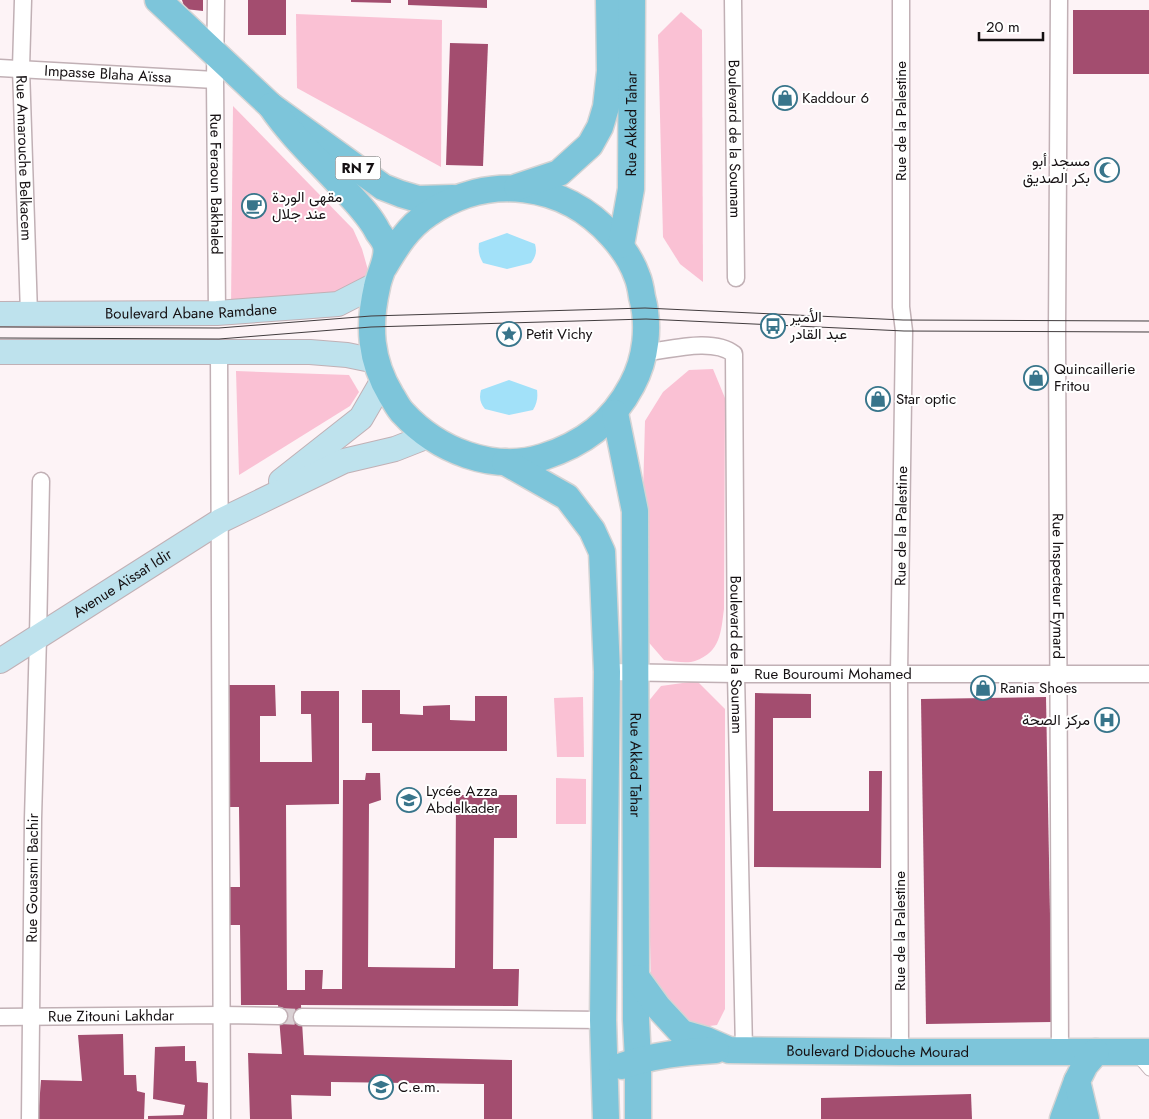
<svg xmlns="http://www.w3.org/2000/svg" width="1149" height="1119" font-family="Jost,Vazirmatn,sans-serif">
<rect width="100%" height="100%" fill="#fdf3f6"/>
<g fill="#fac1d4">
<path d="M681 12 702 30 703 282 680 264 663 237 658 35Z"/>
<path d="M296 14 442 20 441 167 297 88Z"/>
<path d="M233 106 353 229 362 249 368 270 362 288 231 308Z"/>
<path d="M713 369 725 398 724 609C721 631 721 652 695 661 687 664 673 661 664 660L645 638 642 531 645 421 663 392 689 370Z"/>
<path d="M236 371 349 375 359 392 350 406 239 475Z"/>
<path d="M697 681 725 709V1009L717 1025 702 1027 676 1014 651 975 643 708 661 686Z"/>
<path d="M583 697 584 757H557L554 698Z"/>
<path d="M556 778 586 779V824H556Z"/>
</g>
<g fill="#a2e1f9">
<path d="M507 233 535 244C537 252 536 256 531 263L507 269 483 263C479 256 478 251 479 243Z"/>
<path d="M509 380 537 390C538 398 537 403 533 410L509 415 485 409C480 403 479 398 481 390Z"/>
</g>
<g fill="#a34d6f">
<path d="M182 0H203V11L185 9Z"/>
<rect x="248" y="0" width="38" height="35"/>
<path d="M351 0H391V3L351 2Z"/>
<path d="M408 0H487V8L408 5Z"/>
<rect x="1073" y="10" width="76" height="64"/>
<path d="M450 43 488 44 483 166 446 165Z"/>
<path d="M229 685H275L276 716H260V762H312L311 714H301V691H339V804L286 805 287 990H305V970H323L322 989H342L343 780H365L366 773H380L381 800 369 804 368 967 455 968 456 795H517V838H494L493 969H519L518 1006 301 1005 304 1055 512 1060V1119H484V1084L331 1082V1096L291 1095 292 1119H250L248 1053 282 1054 278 1005H241L240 925H230V887H240L239 807H230Z"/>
<path d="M362 690H400V714L423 715V706L450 705V720L475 721V696H507V751H372V723H362Z"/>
<path d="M755 693 811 694V718H773V811H869V771H882L881 868 754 867Z"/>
<path d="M1046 697 1052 1022 926 1024 921 699Z"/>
<path d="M123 1034 124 1075H136L137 1091 145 1093 144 1119H38L41 1080 82 1081 78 1035Z"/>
<path d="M185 1046V1061H196L197 1082 208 1083 207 1119H148V1116L183 1115 185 1105 153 1099 155 1047Z"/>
<path d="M971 1094 972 1119H821V1098Z"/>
</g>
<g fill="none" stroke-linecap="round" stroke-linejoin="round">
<path stroke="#dad1d4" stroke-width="16" stroke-dasharray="16 8" stroke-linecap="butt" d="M279 1016 302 1017"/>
<defs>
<path id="lane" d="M1136 1056 1149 1071"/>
<g id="street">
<path id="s1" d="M23 0 21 68 29 314"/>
<path id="s2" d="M216 0 215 80 217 313"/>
<path id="s3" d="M733 0 736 278"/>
<path id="s4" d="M1059 0 1057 331 1060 1052"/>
<path id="s5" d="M0 68 215 80"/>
<path d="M219 352 222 1119"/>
<path id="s6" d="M643 353C669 350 713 337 734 354L736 674 744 1050"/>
<path id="s7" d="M607 672 736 674H1149"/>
<path id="s8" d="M0 1017 221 1015 279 1016"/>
<path d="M302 1017 603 1020"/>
<path id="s9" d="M900 1052 899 674 904 331 901 307V0"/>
<path id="s10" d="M30 1119 33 819 38 637 41 481"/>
</g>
<g id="secondary">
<path id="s11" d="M0 314 217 313 299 307 338 304 377 284"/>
<path d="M0 352H310L347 355 376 361"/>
<path d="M281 481 361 418 383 380"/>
<path id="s12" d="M0 661 220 521 344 461 395 449 428 436"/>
</g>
<g id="primary">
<path d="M158 0 271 106 383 187 401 194 418 199 453 198"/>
<path d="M271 106C292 137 320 162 345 190 357 203 370 216 378 232 381 236 385 241 386 246 389 259 379 274 377 287 368 326 370 360 391 395 395 401 398 408 403 413 437 450 493 473 543 457 583 444 612 423 632 385 646 359 650 326 642 297 641 290 640 283 637 276 632 262 622 247 612 236 564 182 488 173 428 214 408 227 396 247 384 267"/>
<path d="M517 187 559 173 590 145 600 127 606 107 610 71 609 0"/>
<path id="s13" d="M621 245 631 189 632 0"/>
<path id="s14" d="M615 413 635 511 636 1020 638 1060V1119"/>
<path d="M505 462 567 497 592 530 602 552 607 672 603 1020 606 1119"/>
<path id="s15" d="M637 978 658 1007 682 1033 706 1040 729 1050 900 1052H1149"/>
<path d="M622 1066C653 1055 683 1052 716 1050"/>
<path d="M1063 1119 1077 1081"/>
<path d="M1086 1119 1077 1081 1085 1065 1096 1052"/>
</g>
</defs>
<use href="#lane" stroke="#c1b0b5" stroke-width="11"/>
<use href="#street" stroke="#c1b0b5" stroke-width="19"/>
<use href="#secondary" stroke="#c1b0b5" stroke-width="26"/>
<use href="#primary" stroke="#d5d4d4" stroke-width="29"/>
<use href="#lane" stroke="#fff" stroke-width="9"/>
<use href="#street" stroke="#fff" stroke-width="16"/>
<use href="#secondary" stroke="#bee2ed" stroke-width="24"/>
<use href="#primary" stroke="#7dc5da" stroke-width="26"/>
<g stroke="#423c3e" stroke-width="1">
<path d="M0 327 219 328 371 316 645 308 903 320 1149 321"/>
<path d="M0 338 219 339 371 327 646 319 904 331 1149 332"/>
</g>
</g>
<defs>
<symbol id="shop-ring" viewBox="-11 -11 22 22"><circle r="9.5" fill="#fff" stroke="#38758b" stroke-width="1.5"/><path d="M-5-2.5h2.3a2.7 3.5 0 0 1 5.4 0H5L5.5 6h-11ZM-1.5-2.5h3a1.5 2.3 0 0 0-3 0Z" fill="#38758b"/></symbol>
<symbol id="mosque-ring" viewBox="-11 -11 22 22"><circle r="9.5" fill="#fff" stroke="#38758b" stroke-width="1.5"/><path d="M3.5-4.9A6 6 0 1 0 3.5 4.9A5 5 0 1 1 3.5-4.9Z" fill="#38758b"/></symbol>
<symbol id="cafe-ring" viewBox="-11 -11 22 22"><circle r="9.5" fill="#fff" stroke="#38758b" stroke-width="1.5"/><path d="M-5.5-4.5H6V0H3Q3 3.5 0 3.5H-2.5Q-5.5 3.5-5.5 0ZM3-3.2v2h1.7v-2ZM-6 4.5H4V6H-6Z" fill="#38758b"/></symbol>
<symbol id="bus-ring" viewBox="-11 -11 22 22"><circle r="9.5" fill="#fff" stroke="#38758b" stroke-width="1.5"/><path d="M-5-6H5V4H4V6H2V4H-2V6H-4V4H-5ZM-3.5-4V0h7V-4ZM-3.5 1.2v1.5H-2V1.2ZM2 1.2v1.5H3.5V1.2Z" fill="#38758b"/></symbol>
<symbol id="sight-ring" viewBox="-11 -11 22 22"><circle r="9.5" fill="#fff" stroke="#38758b" stroke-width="1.5"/><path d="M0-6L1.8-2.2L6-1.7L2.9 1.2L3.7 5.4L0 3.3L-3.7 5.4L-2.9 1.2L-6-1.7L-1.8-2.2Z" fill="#38758b"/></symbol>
<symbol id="hospital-ring" viewBox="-11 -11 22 22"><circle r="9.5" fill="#fff" stroke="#38758b" stroke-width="1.5"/><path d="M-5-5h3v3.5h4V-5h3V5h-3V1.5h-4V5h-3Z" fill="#38758b"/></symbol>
<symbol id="university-ring" viewBox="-11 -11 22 22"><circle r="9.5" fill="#fff" stroke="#38758b" stroke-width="1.5"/><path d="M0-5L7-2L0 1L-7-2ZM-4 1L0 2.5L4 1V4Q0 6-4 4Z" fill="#38758b"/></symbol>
</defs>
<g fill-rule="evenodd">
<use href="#shop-ring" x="771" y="84" width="28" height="28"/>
<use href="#mosque-ring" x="1093" y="156" width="28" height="28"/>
<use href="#cafe-ring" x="240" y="192" width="28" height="28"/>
<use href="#bus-ring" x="759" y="312" width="28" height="28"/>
<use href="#sight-ring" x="495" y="320" width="28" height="28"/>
<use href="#shop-ring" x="1022" y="364" width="28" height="28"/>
<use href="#shop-ring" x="864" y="385" width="28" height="28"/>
<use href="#shop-ring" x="969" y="674" width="28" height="28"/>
<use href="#hospital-ring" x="1093" y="706" width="28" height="28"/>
<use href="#university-ring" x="395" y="786" width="28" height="28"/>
<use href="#university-ring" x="367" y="1073" width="28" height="28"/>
</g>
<g text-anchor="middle" stroke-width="4" stroke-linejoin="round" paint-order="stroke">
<rect fill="#fff" stroke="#5b5859" stroke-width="1" x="335.5" y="156.5" width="45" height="23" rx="4"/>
<g font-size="14" font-weight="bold" fill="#151012">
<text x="358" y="173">RN 7</text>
</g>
<g font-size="15" fill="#151012" stroke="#fff">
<text dy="5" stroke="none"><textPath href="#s5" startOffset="108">Impasse Blaha Aïssa</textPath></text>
<text transform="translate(901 121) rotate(-90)" y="5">Rue de la Palestine</text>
<text dy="5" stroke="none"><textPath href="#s13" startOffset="122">Rue Akkad Tahar</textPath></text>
<text dy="5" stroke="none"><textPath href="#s3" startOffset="139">Boulevard de la Soumam</textPath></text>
<text dy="5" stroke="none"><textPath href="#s1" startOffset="158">Rue Amarouche Belkacem</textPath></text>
<text dy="5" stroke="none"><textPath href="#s2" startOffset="184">Rue Feraoun Bakhaled</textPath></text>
<text dy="5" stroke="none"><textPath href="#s11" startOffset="191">Boulevard Abane Ramdane</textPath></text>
<text dy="5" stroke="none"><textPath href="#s9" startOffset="526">Rue de la Palestine</textPath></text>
<text dy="5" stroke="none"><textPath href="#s12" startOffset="145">Avenue Aïssat Idir</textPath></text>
<text dy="5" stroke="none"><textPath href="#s4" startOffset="586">Rue Inspecteur Eymard</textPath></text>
<text dy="5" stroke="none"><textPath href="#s6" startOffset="394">Boulevard de la Soumam</textPath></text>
<text dy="5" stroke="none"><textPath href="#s7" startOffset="226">Rue Bouroumi Mohamed</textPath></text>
<text dy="5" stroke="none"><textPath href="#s14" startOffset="354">Rue Akkad Tahar</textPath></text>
<text dy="5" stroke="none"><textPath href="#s10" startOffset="241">Rue Gouasmi Bachir</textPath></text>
<text transform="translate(900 931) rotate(-90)" y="5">Rue de la Palestine</text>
<text dy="5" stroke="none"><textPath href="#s8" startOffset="111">Rue Zitouni Lakhdar</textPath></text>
<text dy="5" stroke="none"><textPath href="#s15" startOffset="270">Boulevard Didouche Mourad</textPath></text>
</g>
<g font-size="15" fill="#151012" stroke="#fff" text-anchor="start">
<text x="802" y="103">Kaddour 6</text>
<text x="1090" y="166" text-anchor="end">مسجد أبو<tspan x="1090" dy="17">بكر الصديق</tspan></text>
<text x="272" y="202">مقهى الوردة<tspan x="272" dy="17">عند جلال</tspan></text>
<text x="790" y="322">الأمير<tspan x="790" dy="17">عبد القادر</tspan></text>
<text x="526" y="339">Petit Vichy</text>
<text x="1054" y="374">Quincaillerie<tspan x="1054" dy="17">Fritou</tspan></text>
<text x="896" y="404">Star optic</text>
<text x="1000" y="693">Rania Shoes</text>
<text x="1090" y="725" text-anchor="end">مركز الصحة</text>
<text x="426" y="796">Lycée Azza<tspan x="426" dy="17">Abdelkader</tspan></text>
<text x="398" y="1092">C.e.m.</text>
</g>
</g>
<path d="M979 32v8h64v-8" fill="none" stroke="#151012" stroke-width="2.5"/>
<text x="986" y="32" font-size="15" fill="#151012" stroke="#ffffff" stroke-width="4" paint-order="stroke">20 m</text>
</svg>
